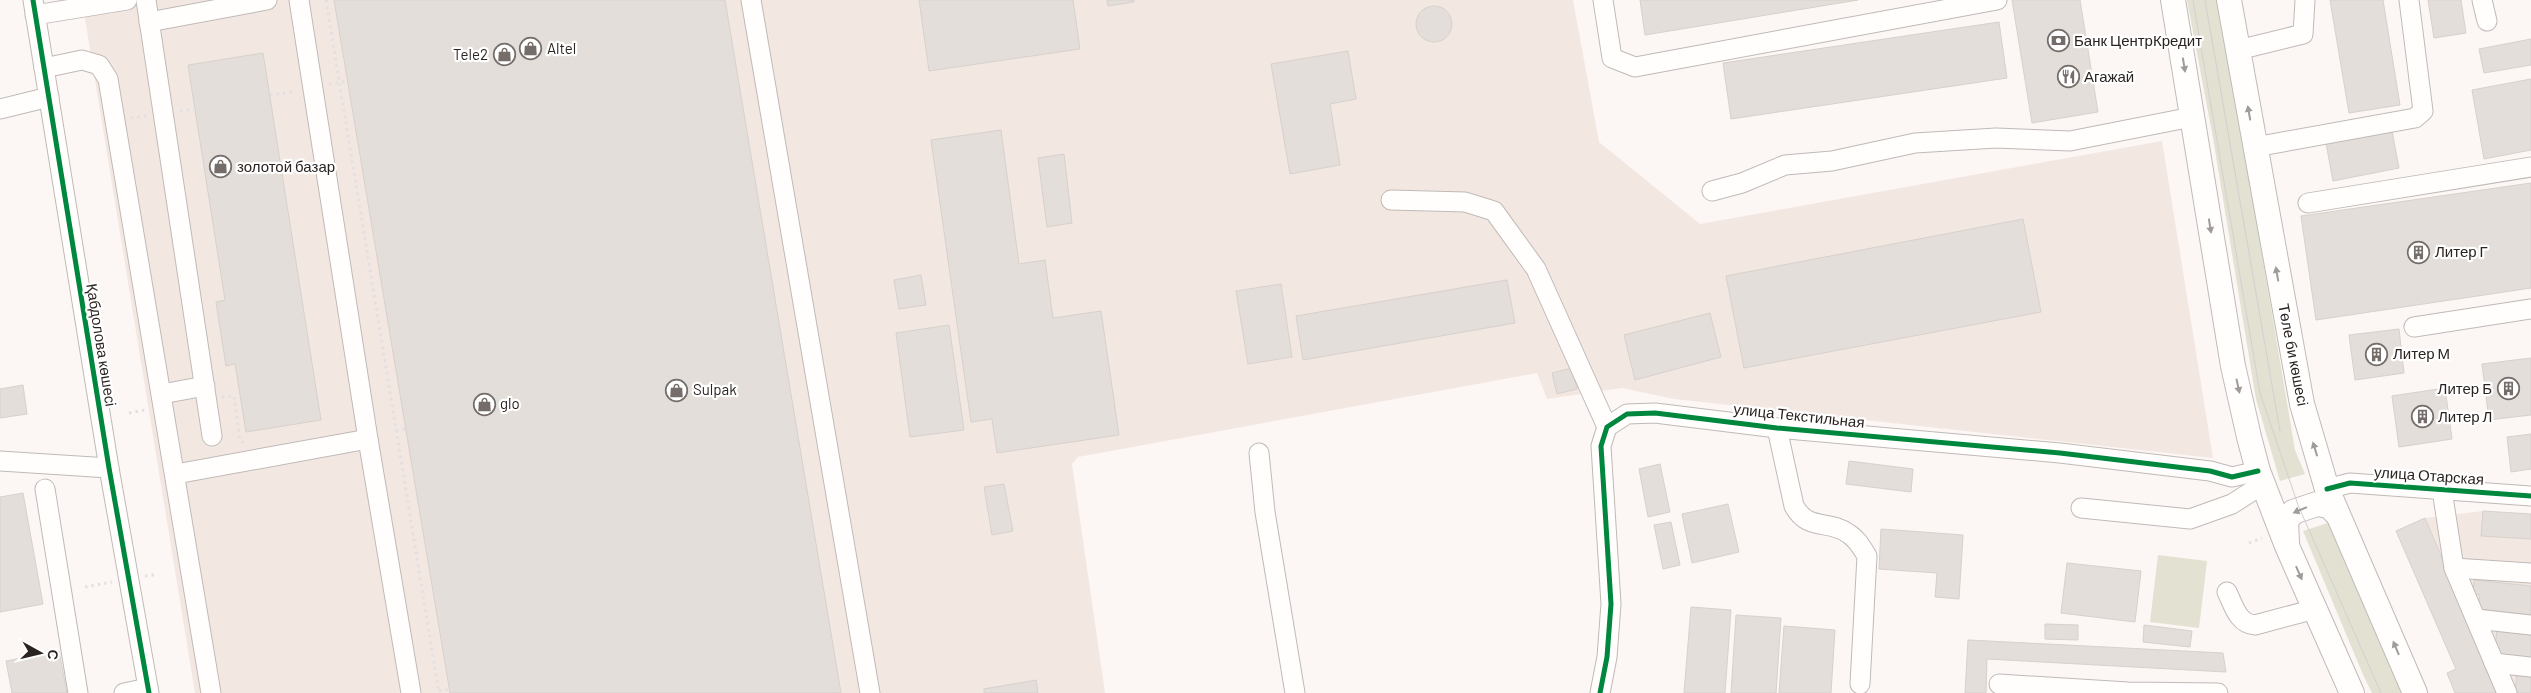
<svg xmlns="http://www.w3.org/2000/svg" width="2531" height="693" font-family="Barlow,sans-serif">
<rect width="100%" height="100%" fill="#fcf6f4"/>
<g fill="#f3e7e2">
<path d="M82 0H1573L1599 142 1700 224 2162 141 2213 458 1674 399 1622 388 1547 399 1537 373 1078 457 1072 464 1105 693H195Z"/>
<path d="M2483 511 2531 514V693H2500L2425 518Z"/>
</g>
<g fill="#e3e1d2">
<path d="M2187 0H2219L2295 450 2305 474 2280 481 2256 399 2213 138Z"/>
<path d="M2328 523 2403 693H2372L2364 677 2303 531Z"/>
<path d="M2158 555 2207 561 2199 628 2150 622Z"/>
</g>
<g fill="#e3ded9" stroke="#d6d1cc">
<path d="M334 0H725L841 693H450Z"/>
<path d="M919 0H1073L1080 49 929 71Z"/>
<path d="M1107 0H1134V2L1108 6Z"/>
<path d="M1640 0H1858L1645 35Z"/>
<path d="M2012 0H2080L2098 112 2032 123Z"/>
<path d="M2330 0H2383L2400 105 2349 113Z"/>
<path d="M2428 0H2461L2466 33 2434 38Z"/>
<circle cx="1434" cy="24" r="18"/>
<path d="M1999 22 2007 78 1731 119 1723 63Z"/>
<path d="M2531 39V65L2484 73 2479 49Z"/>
<path d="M1348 51 1356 99 1330 104 1340 165 1290 174 1271 64Z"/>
<path d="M263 53 321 420 246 432 235 364 226 366 216 302 225 300 188 65Z"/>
<path d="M2531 79V150L2484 159 2472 90Z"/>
<path d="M2391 126 2399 168 2333 181 2325 138Z"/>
<path d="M1001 130 1019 264 1045 260 1053 318 1101 311 1119 435 997 453 992 419 971 422 931 140Z"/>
<path d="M1064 154 1072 223 1047 227 1038 158Z"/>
<path d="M2531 183V288L2316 320 2301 216Z"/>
<path d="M2023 219 2041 312 1744 368 1726 276Z"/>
<path d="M921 275 926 305 899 309 894 280Z"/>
<path d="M1507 280 1515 323 1303 360 1296 316Z"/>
<path d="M1281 284 1292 357 1248 364 1236 291Z"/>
<path d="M1710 313 1721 357 1635 380 1624 335Z"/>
<path d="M949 325 964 430 910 437 896 333Z"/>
<path d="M2399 329 2404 373 2355 380 2349 335Z"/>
<path d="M2531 358V415L2489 420 2482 364Z"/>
<path d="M1572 368 1577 389 1557 394 1552 373Z"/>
<path d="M23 385 27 414 0 418V389Z"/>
<path d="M2445 388 2452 439 2399 447 2392 396Z"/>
<path d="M2531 434V469L2511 472 2507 437Z"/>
<path d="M1849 461 1913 469 1911 492 1846 484Z"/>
<path d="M1660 464 1670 512 1648 517 1639 469Z"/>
<path d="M1004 484 1013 531 992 535 984 487Z"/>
<path d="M23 493 43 604 0 612V497Z"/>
<path d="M1728 504 1739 552 1692 563 1682 514Z"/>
<path d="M2483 511 2531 514V539L2481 536Z"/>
<path d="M2425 518 2500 693H2455L2447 673 2456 669 2396 531Z"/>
<path d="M1671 522 1680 565 1663 569 1654 525Z"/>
<path d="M1881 529 1963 535 1959 599 1935 597 1937 573 1879 569Z"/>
<path d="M2067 563 2141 571 2135 622 2061 613Z"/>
<path d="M2474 580 2531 586V615L2478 609 2480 595 2473 594Z"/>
<path d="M1691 607 1731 610 1725 693H1684Z"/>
<path d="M1736 615 1781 618 1776 693H1731Z"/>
<path d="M2045 624 2078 625V640L2045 639Z"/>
<path d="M2144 625 2192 631 2190 647 2143 642Z"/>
<path d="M1784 626 1835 630 1831 693H1779Z"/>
<path d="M2497 626 2531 630V659L2495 655Z"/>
<path d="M1968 640 2223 653 2226 672 1987 659 1986 693H1965Z"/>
<path d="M59 651 67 693H12L6 661Z"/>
<path d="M2517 670 2531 671V693H2515Z"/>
<path d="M1036 680 1038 693H984V689Z"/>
</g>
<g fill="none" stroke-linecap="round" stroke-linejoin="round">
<defs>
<g id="minor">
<path d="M33 0 109 468 149 693"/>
<path d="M146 0 212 436"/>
<path d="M299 0 368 439 411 693"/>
<path d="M751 0 870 693"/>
<path d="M1603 0 1612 58 1635 67 1997 0"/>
<path d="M2482 0 2487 21"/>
<path d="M35 15 127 0"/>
<path d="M149 22 267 0"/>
<path d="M2238 50 2303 34 2305 0"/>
<path d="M44 68 82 60 99 65 108 79 211 693"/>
<path d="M0 109 49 97"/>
<path d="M2255 147 2415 118 2423 111 2409 0"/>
<path d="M1712 191 1742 183 1785 165 1832 161 1915 143 1996 138 2070 141 2192 117"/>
<path d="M1391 200 1465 202 1494 211 1536 269 1607 427"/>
<path d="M2308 203 2531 167"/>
<path d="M2414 327 2531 309"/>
<path d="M162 394 205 386"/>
<path d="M1777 428 1794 506C1808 532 1830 519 1849 534 1857 539 1862 548 1867 556L1860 684"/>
<path d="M1259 453 1265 512 1295 693"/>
<path d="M0 461 109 468"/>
<path d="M176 474 368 439"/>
<path d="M45 489 78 693"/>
<path d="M2327 489 2350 483 2531 496"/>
<path d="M2442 490 2454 568 2507 693"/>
<path d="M2081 508 2190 519 2232 504 2263 484"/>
<path d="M2454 568 2531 573"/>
<path d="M2227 592C2234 606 2238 624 2255 625L2315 609"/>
<path d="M2476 619 2531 625"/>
<path d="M2494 663 2531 667"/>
<path d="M1999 684 2128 692 2218 693"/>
<path d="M124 693 148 688"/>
<path d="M1600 693 1607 657 1611 604 1601 446 1607 427 1627 414 1655 413 1777 428 2060 453 2210 471 2232 477 2258 471"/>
</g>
<g id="major">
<path d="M2173 0 2233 366 2249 437 2258 471 2287 546 2352 693"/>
<path d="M2229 0 2302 404 2327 489 2415 693"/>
<path d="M2287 543 2286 521 2293 512 2317 504 2329 506 2338 515"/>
</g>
</defs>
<use href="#minor" stroke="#c0bab7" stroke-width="21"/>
<use href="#major" stroke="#c0bab7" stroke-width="26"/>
<g stroke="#e2e0e0" stroke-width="3" stroke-dasharray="2.5 4" stroke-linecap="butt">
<path d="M326 0 439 693"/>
<path d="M329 84 348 81"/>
<path d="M270 95 296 91"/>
<path d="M180 111 195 109"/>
<path d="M131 118 147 116"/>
<path d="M222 397 234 396 240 440 244 443"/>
<path d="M129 413 145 410"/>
<path d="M396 431 406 429"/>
<path d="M2249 543 2262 538"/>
<path d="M145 576 155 575"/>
<path d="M85 587 112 582"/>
<path d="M439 691 450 689"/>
</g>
<use href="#minor" stroke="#fffefd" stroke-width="19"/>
<use href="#major" stroke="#fffefd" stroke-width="24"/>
<g stroke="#d2d0cf" stroke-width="1">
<path d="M2193 0 2260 393 2298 505 2381 693"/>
<path d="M2205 0 2280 431"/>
</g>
<defs>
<g id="cycleway">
<path d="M33 0 109 468 149 693"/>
<path d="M2327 489 2350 483 2531 496"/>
<path d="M1600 693 1607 657 1611 604 1601 446 1607 427 1627 414 1655 413 1777 428 2060 453 2210 471 2232 477 2258 471"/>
</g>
</defs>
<use href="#cycleway" stroke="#fff" stroke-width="8"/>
<use href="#cycleway" stroke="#00873e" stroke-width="5"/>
</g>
<defs><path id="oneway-solid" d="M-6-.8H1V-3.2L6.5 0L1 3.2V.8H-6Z" transform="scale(1.25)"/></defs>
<g fill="#a09b9a">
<use href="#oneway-solid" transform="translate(2184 65) rotate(81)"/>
<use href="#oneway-solid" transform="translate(2249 113) rotate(-100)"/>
<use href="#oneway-solid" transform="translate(2210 226) rotate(81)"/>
<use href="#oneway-solid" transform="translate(2277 274) rotate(-100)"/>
<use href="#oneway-solid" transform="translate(2238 386) rotate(78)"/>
<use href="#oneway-solid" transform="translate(2315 449) rotate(-107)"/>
<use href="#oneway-solid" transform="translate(2300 510) rotate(157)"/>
<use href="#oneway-solid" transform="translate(2299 573) rotate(66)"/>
<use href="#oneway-solid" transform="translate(2396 648) rotate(-113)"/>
</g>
<defs>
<symbol id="bank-ring" viewBox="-11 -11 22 22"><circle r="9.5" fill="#fff" stroke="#746d6a" stroke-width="1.5"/><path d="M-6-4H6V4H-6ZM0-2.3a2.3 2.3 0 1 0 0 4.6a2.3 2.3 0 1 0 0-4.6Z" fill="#746d6a"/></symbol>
<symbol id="shop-ring" viewBox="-11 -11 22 22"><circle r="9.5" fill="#fff" stroke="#746d6a" stroke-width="1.5"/><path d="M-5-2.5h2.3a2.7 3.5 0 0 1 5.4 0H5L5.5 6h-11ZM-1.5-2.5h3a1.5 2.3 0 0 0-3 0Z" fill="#746d6a"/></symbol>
<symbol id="restaurant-ring" viewBox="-11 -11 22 22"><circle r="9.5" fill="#fff" stroke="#746d6a" stroke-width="1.5"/><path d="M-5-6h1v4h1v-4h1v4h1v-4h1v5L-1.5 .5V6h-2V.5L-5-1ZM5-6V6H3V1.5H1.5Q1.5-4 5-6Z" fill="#746d6a"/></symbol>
<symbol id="building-ring" viewBox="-11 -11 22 22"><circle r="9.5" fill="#fff" stroke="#746d6a" stroke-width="1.5"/><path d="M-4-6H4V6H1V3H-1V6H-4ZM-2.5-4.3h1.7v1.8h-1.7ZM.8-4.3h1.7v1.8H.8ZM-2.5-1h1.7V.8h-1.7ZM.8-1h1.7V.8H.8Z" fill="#746d6a"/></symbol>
</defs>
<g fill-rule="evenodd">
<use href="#bank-ring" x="2046" y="28" width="25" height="25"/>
<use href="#shop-ring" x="518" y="36" width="25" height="25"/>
<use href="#shop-ring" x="492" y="42" width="25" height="25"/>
<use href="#restaurant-ring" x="2056" y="64" width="25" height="25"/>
<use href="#shop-ring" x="208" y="154" width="25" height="25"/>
<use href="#building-ring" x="2406" y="240" width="25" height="25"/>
<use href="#building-ring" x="2364" y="342" width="25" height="25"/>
<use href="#building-ring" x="2496" y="376" width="25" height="25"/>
<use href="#shop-ring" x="664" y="378" width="25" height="25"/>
<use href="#shop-ring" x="472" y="392" width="25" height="25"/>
<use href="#building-ring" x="2410" y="404" width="25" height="25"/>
</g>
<g text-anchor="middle" stroke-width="4.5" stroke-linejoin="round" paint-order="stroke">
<g font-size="15" fill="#2b2320" stroke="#fff" text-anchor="start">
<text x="2074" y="46">Банк ЦентрКредит</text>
<text x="547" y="54">Altel</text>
<text x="488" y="60" text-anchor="end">Tele2</text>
<text x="2084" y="82">Агажай</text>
<text x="237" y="172">золотой базар</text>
<text x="2435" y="257">Литер Г</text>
<text x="2393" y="359">Литер М</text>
<text x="2492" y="394" text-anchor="end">Литер Б</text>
<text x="693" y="395">Sulpak</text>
<text x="500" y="409">glo</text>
<text x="2438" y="422">Литер Л</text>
</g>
<g font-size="15" fill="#2b2320" stroke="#fff">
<text transform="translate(101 345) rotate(81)" y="5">Қабдолова көшесі</text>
<text transform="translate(2293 355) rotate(79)" y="5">Төле би көшесі</text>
<text transform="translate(1799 416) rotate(6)" y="5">улица Текстильная</text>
<text transform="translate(2429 476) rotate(4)" y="5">улица Отарская</text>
</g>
</g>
<g transform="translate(40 653) rotate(98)" stroke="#ffffff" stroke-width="4" paint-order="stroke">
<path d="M0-4L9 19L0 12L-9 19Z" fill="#2b2320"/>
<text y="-8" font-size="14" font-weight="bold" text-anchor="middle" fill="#2b2320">С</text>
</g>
</svg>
